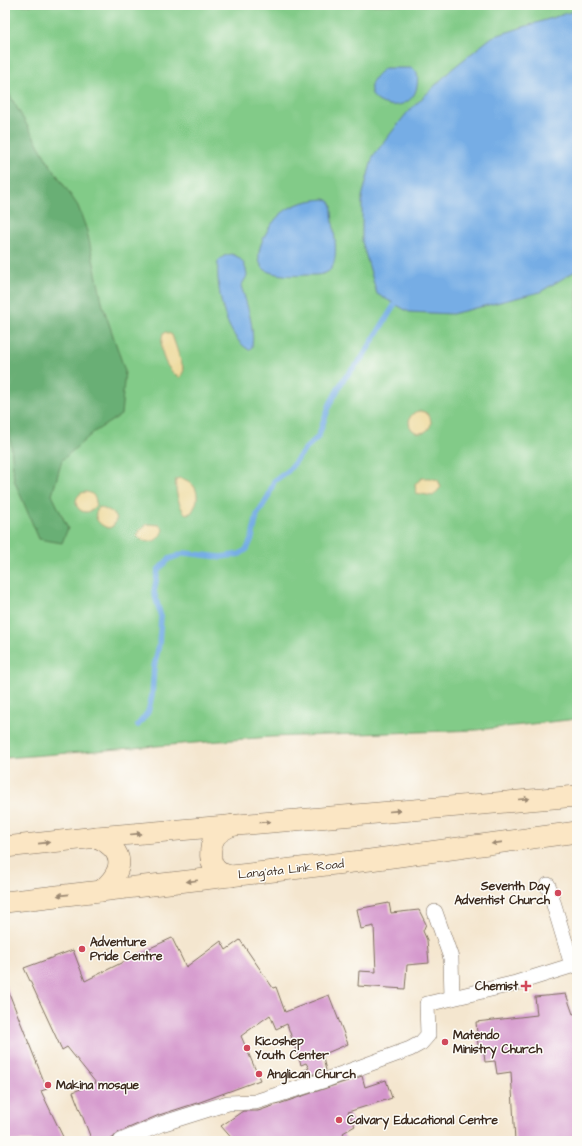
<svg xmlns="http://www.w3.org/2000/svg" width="582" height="1146" font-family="'Architects Daughter',sans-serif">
<rect width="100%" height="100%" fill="#fdfcf7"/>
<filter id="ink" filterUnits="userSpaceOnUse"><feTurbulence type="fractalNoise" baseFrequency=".025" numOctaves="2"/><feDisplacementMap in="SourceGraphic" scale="8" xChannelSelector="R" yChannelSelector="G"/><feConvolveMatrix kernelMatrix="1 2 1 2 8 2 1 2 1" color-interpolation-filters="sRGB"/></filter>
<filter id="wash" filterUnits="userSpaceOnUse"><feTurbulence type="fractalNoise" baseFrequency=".012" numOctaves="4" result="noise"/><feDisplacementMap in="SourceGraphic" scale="16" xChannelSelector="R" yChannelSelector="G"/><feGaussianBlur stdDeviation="0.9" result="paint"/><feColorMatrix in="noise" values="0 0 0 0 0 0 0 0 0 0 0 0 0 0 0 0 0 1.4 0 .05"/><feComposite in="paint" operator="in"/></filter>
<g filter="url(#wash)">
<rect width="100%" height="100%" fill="#f4e6cf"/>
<path fill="#82cb88" stroke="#5e7a53" d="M5 5H577V719L477 730 270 737 5 758Z"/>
<path fill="#69af74" stroke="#526c49" d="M5 87 47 160 78 206 87 231 103 306 125 371 121 415 94 432 62 460 52 495 68 528 62 543 39 539 14 480 8 410 5 401Z"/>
<g fill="#eeda9e" stroke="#94825e">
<path d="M166 332 172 335 184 370 180 378C164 368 159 351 163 333Z"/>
<circle cx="420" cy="422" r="11"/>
<path d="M180 478C198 482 202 498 191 513L186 514C179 509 174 486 176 479Z"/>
<path d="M422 478H430L438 480 441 487 433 496 416 493 415 484Z"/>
<circle cx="86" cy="502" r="10"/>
<path d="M99 507 112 512 117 518 113 526 109 528C99 526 91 516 99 507Z"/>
<path d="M147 524 160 525 163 529C160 542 147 546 137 536L139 531Z"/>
</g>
<g fill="#76ade5" stroke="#586c82">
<path d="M577 10V270L540 292 452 314 409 312 377 294 362 242V197L373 156 406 114 452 69 492 37Z"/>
<path d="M385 68H411L417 72C426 129 337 103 385 68Z"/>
<path d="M325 199 329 201 332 205C331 222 341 255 331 269 325 276 314 275 306 275 294 276 281 276 269 272 245 262 269 223 282 213 294 203 310 200 325 199Z"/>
<path d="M231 254C242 257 246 265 247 276L241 286C247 304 255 328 252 347L249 350C224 335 216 288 218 261L224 256Z"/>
</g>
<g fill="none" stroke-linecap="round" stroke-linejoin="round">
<path stroke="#76ade5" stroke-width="5.5" d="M138 725 148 712 152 696 154 667 159 645 161 617 154 592 158 570 169 559 185 553 221 557 240 554 247 549 252 538 257 515 268 497 274 481 288 471 306 448 318 437 330 404 343 380 362 358 395 304"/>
</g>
<g id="blocks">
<g fill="#d496cc">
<path d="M389 903 391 913 419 910 426 924 423 931 427 940 429 963 407 965 405 989 358 986 359 971 376 972 374 926 361 929 357 909Z"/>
<path d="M172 938 186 967 221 941 226 950 240 940 273 988 276 987 285 1012 329 995 348 1044 322 1055 326 1070 305 1077 303 1071 309 1068 306 1063 301 1065 287 1024 276 1029 270 1015 241 1036 260 1080 200 1102 159 1115 117 1133 113 1138 107 1141H92L73 1092 96 1083 67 1047 62 1050 24 968 73 950 85 981 127 960 126 959Z"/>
<path d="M5 983 47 1089 41 1091 65 1141H5Z"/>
<path d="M566 994 573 1014 577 1013V1141H515L511 1072 497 1074 495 1061 485 1062 483 1045H478L476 1022 537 1015 535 997Z"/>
<path d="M362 1076 365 1087 386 1080 392 1098 348 1112 355 1126 343 1133 347 1141H234L221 1126 243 1111H258Z"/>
</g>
</g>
</g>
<g filter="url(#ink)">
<use href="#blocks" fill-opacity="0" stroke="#7c6c5c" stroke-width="1"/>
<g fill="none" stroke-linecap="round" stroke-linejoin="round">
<defs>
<g id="minor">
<path d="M548 885 572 965"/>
<path d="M435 912 451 958 452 998"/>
<path d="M121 1141 161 1124 228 1103 255 1102 328 1079 410 1049 421 1043 428 1035 427 1004 516 983 577 964"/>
</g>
<g id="secondary">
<path d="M97 837C126 852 125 870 101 891"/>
<path d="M5 847 97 837 577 796"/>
<path d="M231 876C227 875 222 874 219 872 208 865 209 847 215 837 219 831 226 828 233 825"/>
<path d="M5 902 370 860 577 832"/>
</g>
</defs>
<use href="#minor" stroke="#7c6c5c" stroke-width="16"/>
<use href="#secondary" stroke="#7c6c5c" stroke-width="22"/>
<use href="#minor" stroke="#fff" stroke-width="15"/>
<use href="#secondary" stroke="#fbe6c4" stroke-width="21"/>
</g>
<defs><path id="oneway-solid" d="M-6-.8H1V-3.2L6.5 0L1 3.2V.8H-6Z"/></defs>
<g fill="#9b8871">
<use href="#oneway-solid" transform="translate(524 799) rotate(-5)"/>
<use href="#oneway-solid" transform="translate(395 811) rotate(-5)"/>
<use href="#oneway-solid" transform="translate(265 822) rotate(-5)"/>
<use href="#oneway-solid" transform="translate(136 834) rotate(-5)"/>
<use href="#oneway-solid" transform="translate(44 843) rotate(-6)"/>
<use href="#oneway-solid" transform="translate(497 843) rotate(172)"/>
<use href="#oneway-solid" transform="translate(192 881) rotate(173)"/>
<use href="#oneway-solid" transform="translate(63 895) rotate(174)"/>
</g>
</g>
<g fill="#d1495b" stroke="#fdfcf7" stroke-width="1.5">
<circle cx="558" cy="893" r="4"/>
<circle cx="82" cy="949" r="4"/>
<path d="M524 980h4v4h4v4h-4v4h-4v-4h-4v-4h4z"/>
<circle cx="445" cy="1042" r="4"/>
<circle cx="247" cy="1048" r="4"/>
<circle cx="259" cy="1074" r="4"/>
<circle cx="48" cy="1085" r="4"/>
<circle cx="339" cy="1120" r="4"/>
</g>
<g text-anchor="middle" stroke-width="3" stroke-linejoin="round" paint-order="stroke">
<g font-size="12" fill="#3b2a1e" stroke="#fdfcf7">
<text transform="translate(291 869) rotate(-6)" y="4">Lang'ata Link Road</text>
</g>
<g font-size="12" font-weight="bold" fill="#3b2a1e" stroke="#fdfcf7" text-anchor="start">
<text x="550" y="890" text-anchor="end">Seventh Day<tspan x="550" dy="14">Adventist Church</tspan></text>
<text x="90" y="946">Adventure<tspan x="90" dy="14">Pride Centre</tspan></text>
<text x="518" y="990" text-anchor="end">Chemist</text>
<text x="453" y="1039">Matendo<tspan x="453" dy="14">Ministry Church</tspan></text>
<text x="255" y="1045">Kicoshep<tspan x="255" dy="14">Youth Center</tspan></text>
<text x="267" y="1078">Anglican Church</text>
<text x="56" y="1089">Makina mosque</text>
<text x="347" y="1124">Calvary Educational Centre</text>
</g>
</g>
<rect width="582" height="1146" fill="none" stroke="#fdfcf7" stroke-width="20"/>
</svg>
